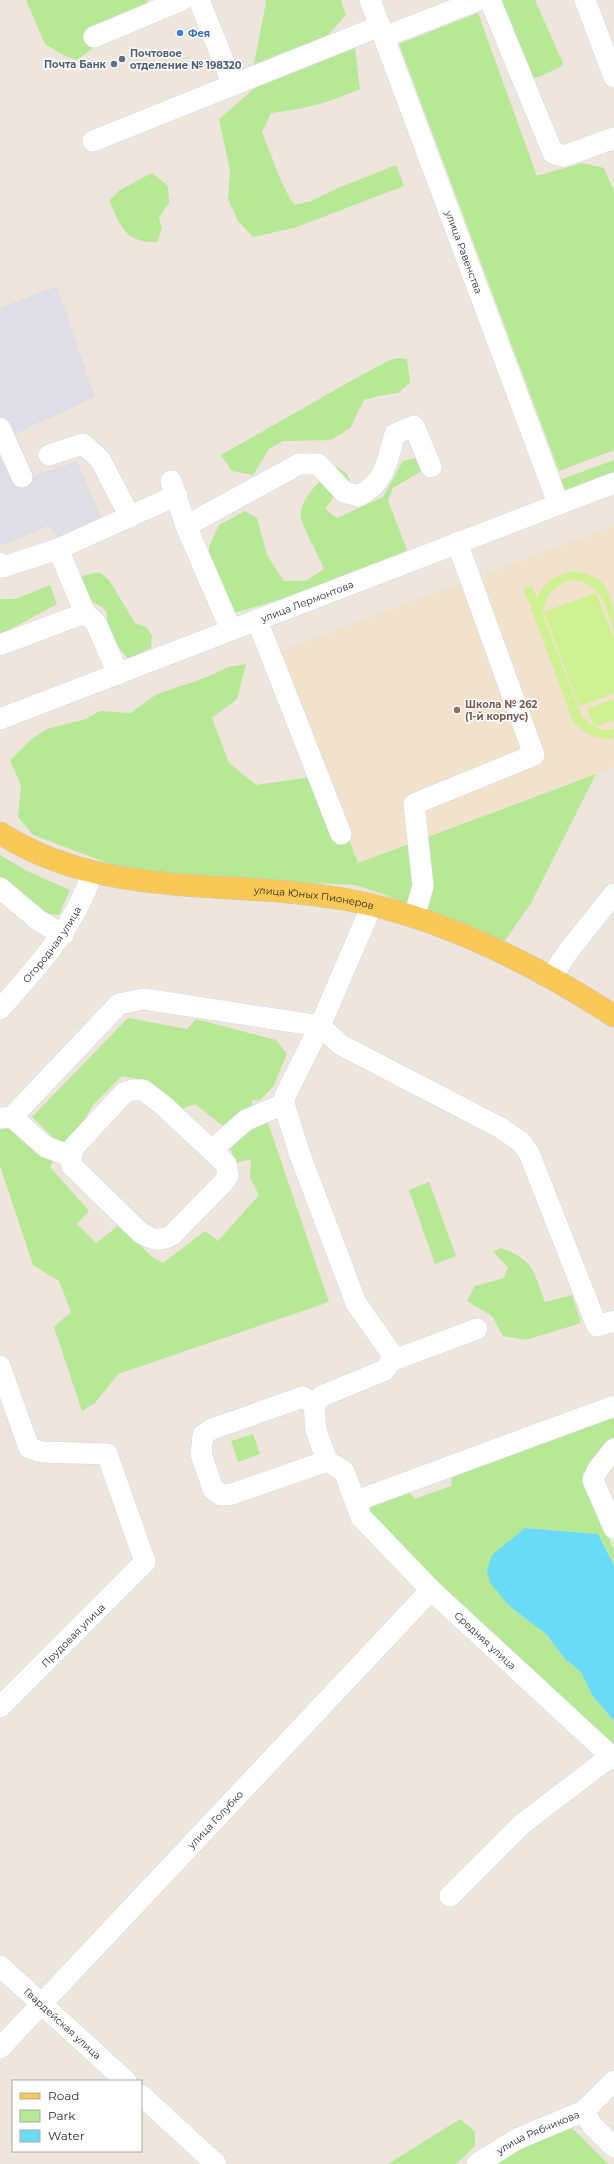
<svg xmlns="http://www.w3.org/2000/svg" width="614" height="2164" font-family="Montserrat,sans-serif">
<rect width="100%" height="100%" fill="#eee5dc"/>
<path fill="#dfdde6" d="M57 286 95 397 15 434 34 476 77 461 102 521 65 536 58 537 49 526 0 546V308Z"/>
<path fill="#f0e2cb" d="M614 526V767L358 863 279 652Z"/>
<g fill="#b7e896">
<path d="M26 0H148L146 8 77 60 65 56 45 44Z"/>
<path d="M265 0H341L346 15 326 37 254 64 266 2Z"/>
<path d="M502 0H535L563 63 562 66 539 77 532 78 501 2Z"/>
<path d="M478 13 537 176 582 163 604 168 614 191V450L559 471 399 44Z"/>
<path d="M355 48 360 89C328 103 306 109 271 113L262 132C272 157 280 183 294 205L311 201 338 188 396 165 404 186 294 228 253 237 238 221 228 199 230 170 219 119 255 88Z"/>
<path d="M152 173 168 186 169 203 159 217 162 229 157 242C125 243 121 226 109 201L120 190Z"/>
<path d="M399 358 407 359 410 383 398 393 378 396 364 400 350 428 331 440 283 441 269 449 253 475 232 471 221 455 356 378 390 360Z"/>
<path d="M416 458 423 470 393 488 388 501 407 550C383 564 356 573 330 582 297 594 264 605 230 614L208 561 209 547 219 525 245 511 257 518 267 555 284 581H306L324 569C319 556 303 528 301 518 298 500 324 476 336 466L346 473 350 480 339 490 325 509 337 518 383 497 403 461Z"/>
<path d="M614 460V476L566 492 559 484 562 479Z"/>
<path d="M99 572 109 580 135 623 146 627 152 635 151 648 128 659 116 644 107 622V613L103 608 87 598 79 582 82 576Z"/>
<path d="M50 585 57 604 0 635V599H15Z"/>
<path d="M246 664 237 699 212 718 229 763 256 785 325 775 358 863 596 774 531 903 504 942 380 893 355 885 177 876 123 869 33 835 18 817 21 785 10 760 32 739 47 729 86 719 100 711 130 713 157 694 205 678 228 667Z"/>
<path d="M0 855 27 871 70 890 59 915 40 913 0 880Z"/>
<path d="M128 1018 187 1029 196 1019 276 1040 287 1054 273 1087 259 1101 252 1099V1108L224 1127 195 1104 177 1111 138 1079 122 1076 93 1105 77 1132 63 1147 32 1117Z"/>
<path d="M267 1120 329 1302 118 1374 95 1403 82 1411 54 1327 71 1312 59 1281 33 1265 0 1166V1128L20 1129 53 1162 50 1167 89 1211 77 1224 96 1243 119 1225 152 1257 163 1263 205 1231 218 1241 259 1195 250 1178 251 1159 236 1163 229 1145 254 1124Z"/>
<path d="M429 1182 456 1256 435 1264 409 1190Z"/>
<path d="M501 1248C535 1261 533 1271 545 1302L572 1295 581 1323 526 1340 503 1336 492 1316 467 1301 475 1286 504 1278 508 1267 493 1252Z"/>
<path d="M614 1408V1441L588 1471 582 1474 614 1550V1565L598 1534 525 1528 508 1605 547 1635 565 1659 581 1672 592 1695 614 1721V1749L576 1717 366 1512 386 1491 402 1486 415 1499 451 1486 453 1468Z"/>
<path d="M253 1434 260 1454 238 1462 231 1441Z"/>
<path d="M460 2119 475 2132V2146L456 2164H388Z"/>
<path d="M568 2124 608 2164H495L521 2148Z"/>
</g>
<g fill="#cef091">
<path d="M570 572C609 572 614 597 614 630 609 617 605 598 594 589 572 568 544 588 543 615L582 717 594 727 587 709 614 699V720L594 727 602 730 614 729 613 739C596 739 584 734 573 721L524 589 532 586 537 598C544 583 554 576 570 572Z"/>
<path d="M596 593 614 639V693L579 706 544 612Z"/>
</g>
<path fill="#69dbf6" d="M525 1528 598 1534 614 1565V1721L592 1695 581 1672 565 1659 547 1635 508 1605 490 1582 487 1571 492 1555Z"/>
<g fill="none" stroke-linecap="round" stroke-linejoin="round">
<defs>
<g id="minor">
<path d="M199 0 233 85"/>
<path id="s1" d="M370 0 558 503"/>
<path d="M490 0 553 153 564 156 614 138"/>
<path d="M585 0 614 77"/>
<path d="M94 37 182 0"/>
<path d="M384 37 479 0"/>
<path d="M93 141 380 26"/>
<path d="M0 428 22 477"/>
<path d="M49 455 83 444 100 459 130 517"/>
<path d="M171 481 186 526 231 630"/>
<path d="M186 526 299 464H318L344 492 359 496C387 480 386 463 395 434L414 426 431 467"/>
<path d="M58 549 85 613"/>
<path d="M0 563 3 567 58 549 177 495"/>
<path d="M257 620 341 834"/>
<path d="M0 645 85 613 96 623 118 674"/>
<path id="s2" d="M0 719 614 483"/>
<path d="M0 888 38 920 63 935"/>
<path id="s3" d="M372 905 320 1026 285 1096 284 1104 300 1155 356 1303 391 1353V1361L385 1370 322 1396 314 1404 316 1430 327 1461 344 1471 361 1517 431 1590 614 1759"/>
<path d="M414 917 423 886 414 804 534 755 457 542"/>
<path d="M551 977 570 949 614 894"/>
<path id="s4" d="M0 1009C37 967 75 927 92 873"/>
<path d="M133 1090H143L164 1106 226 1164 228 1176 222 1184 172 1235C160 1242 153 1240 141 1233L72 1166 71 1156 74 1147 125 1092Z"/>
<path d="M12 1117 46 1147 71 1156"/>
<path d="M0 1118 12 1117 119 1004 144 999 320 1026 341 1045 499 1127 521 1142 529 1153 597 1326 614 1321"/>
<path d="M212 1150 246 1120 284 1104"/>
<path d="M391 1361 477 1329"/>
<path d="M0 1366 29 1448 42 1452 107 1454 145 1562 0 1707"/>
<path d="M314 1404 303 1397 212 1429 203 1435 201 1454 213 1489 221 1495 232 1494 327 1461"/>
<path d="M614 1449 598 1469 593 1480 614 1528"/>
<path d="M356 1501 614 1406"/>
<path d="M450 1896 522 1824 610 1757"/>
<path id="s5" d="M0 1966 126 2081"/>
<path id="s6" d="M0 2048 431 1590"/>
<path d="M141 2095 216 2164"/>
<path d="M584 2111 592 2125 614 2147"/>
<path id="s7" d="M477 2164 517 2139 584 2111 614 2081"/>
</g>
<g id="major">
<path id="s8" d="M0 833C106 901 230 878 349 900 443 918 534 964 614 1016"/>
</g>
</defs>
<use href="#minor" stroke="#d2d7e5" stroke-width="22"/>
<use href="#major" stroke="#c8c8c8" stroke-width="23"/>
<use href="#minor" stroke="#fff" stroke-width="21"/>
<use href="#major" stroke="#f9c856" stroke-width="22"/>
</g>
<circle fill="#3f7fe0" stroke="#fff" stroke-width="1.5" cx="180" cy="33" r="4"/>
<g fill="#5c6f8a" stroke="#fff" stroke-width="1.5">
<circle cx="122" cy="59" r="4"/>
<circle cx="114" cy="64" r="4"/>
</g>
<circle fill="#8d6e63" stroke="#fff" stroke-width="1.5" cx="457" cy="710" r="4"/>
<g text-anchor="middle" stroke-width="3" stroke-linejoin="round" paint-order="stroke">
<g font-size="10" font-weight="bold" fill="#366cbe" stroke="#fff" text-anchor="start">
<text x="188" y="37">Фея</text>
</g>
<g font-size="10" font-weight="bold" fill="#4e5e75" stroke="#fff" text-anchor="start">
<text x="130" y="57">Почтовое<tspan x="130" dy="12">отделение № 198320</tspan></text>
<text x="106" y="68" text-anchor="end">Почта Банк</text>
</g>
<g font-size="10" fill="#2b2b2b" stroke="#fff">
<text dy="4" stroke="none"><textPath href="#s1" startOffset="269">улица Равенства</textPath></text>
<text dy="4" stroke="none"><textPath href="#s2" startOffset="329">улица Лермонтова</textPath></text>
<text dy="4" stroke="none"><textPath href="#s8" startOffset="324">улица Юных Пионеров</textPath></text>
<text dy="4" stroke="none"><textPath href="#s4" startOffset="83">Огородная улица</textPath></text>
<text transform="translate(73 1635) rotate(-45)" y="4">Прудовая улица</text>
<text dy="4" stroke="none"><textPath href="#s3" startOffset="892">Средняя улица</textPath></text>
<text dy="4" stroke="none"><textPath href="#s6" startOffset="314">улица Голубко</textPath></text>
<text dy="4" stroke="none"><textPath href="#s5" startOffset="85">Гвардейская улица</textPath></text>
<text dy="4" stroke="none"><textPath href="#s7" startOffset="69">улица Рябчикова</textPath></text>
</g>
<g font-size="10" font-weight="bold" fill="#785e54" stroke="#fff" text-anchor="start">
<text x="465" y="708">Школа № 262<tspan x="465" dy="12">(1-й корпус)</tspan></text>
</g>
</g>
<rect x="12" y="2080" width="130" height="72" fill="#ffffff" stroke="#aaaaaa"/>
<rect x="20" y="2093" width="20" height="6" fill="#f9c856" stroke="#aaaaaa"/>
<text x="48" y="2100" font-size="12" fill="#2b2b2b">Road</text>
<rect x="20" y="2110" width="20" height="12" fill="#b7e896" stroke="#aaaaaa"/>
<text x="48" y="2120" font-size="12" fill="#2b2b2b">Park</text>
<rect x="20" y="2130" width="20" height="12" fill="#69dbf6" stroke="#aaaaaa"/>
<text x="48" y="2140" font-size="12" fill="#2b2b2b">Water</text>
</svg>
